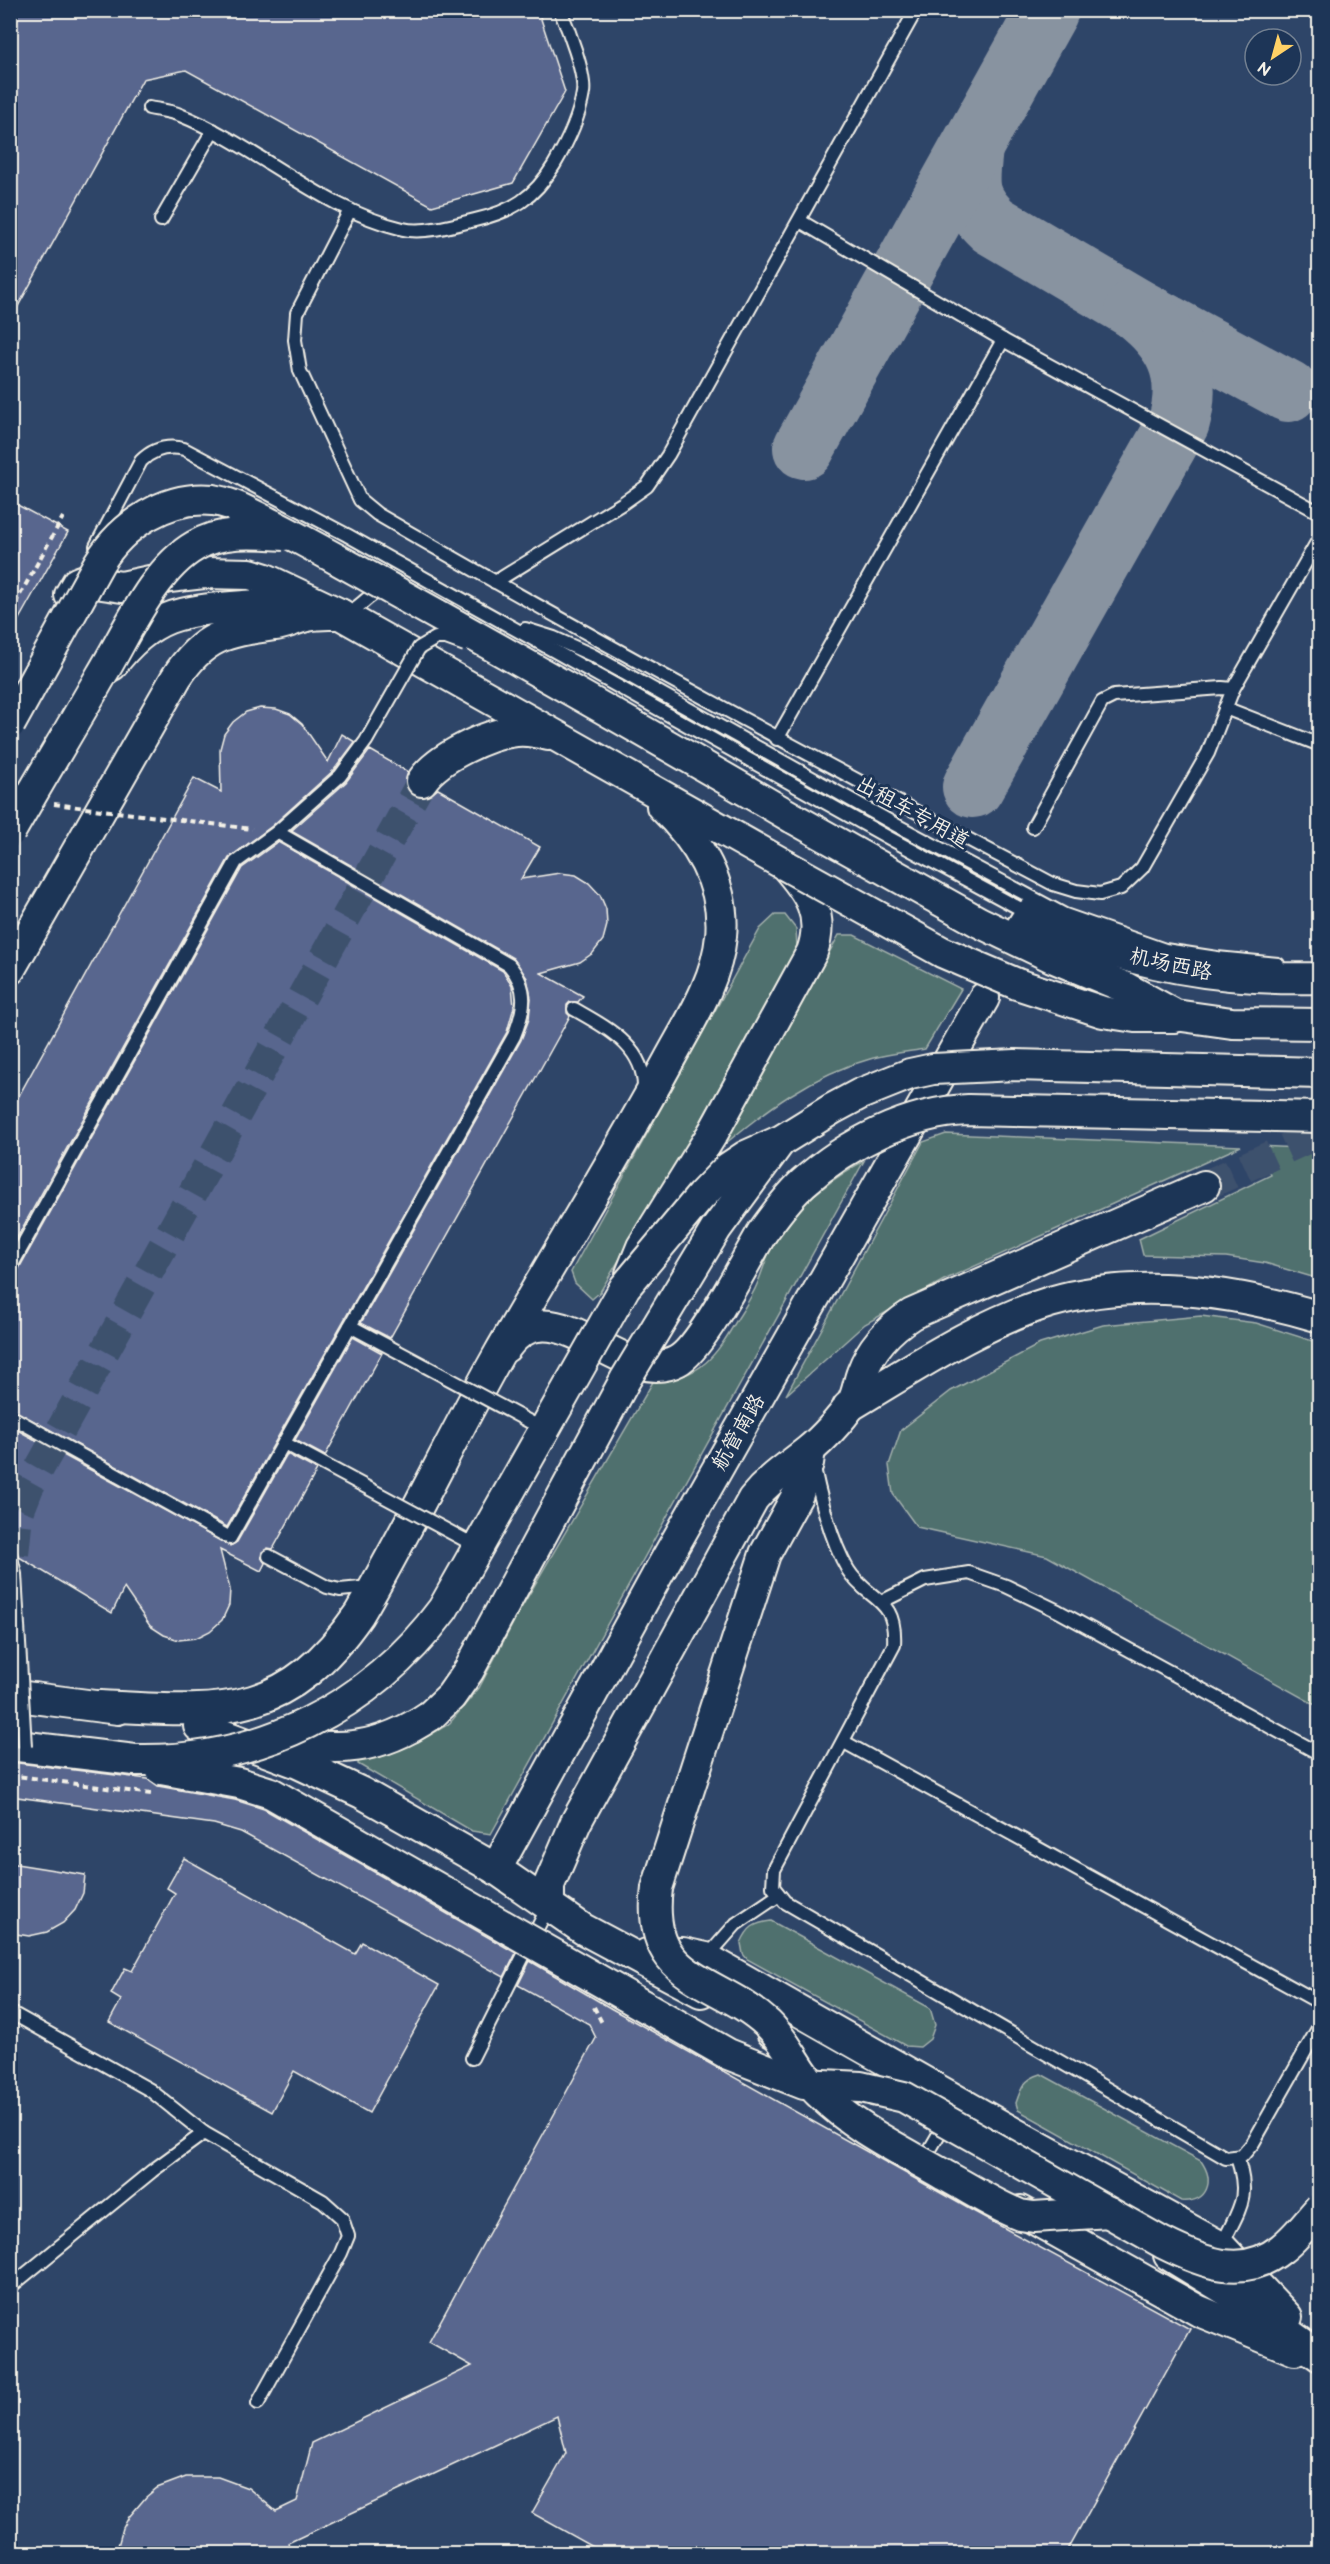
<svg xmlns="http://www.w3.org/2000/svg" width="1330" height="2564" font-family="'Balsamiq Sans','LXGW WenKai TC',sans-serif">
<rect width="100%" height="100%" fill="#1d3557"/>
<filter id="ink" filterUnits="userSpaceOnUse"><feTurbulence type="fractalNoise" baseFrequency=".0167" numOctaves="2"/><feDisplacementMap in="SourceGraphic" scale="12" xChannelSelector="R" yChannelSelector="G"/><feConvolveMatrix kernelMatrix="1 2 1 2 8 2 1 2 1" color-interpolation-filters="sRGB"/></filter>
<g filter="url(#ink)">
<path fill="#2f4468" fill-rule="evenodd" d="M11 11H1319V2553L11 2554ZM1255 39H1291V75H1255Z"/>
<g fill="#4f6f6e" stroke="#a2b0ab" stroke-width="1.5">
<path d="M775 915H785L796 929 797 948 683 1153 600 1292 592 1299 575 1283 571 1272 760 929Z"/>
<path d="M839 935H854L961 989 925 1049C906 1052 887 1054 870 1059 811 1075 764 1111 719 1149Z"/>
<path d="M946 1134 1241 1146 944 1280 865 1324 786 1395 923 1142Z"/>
<path d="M1259 1146 1319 1149V1279L1265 1263 1226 1257 1143 1255 1139 1239 1271 1175Z"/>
<path d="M864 1161 491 1834 472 1831 358 1764 359 1757 418 1742 449 1724 479 1688 520 1610 654 1380C701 1380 717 1354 738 1318 745 1307 753 1295 758 1282 766 1262 771 1241 785 1223 802 1202 840 1173 864 1161Z"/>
<path d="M1201 1316 1256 1323 1319 1343V1707L1047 1556 917 1527 893 1494 889 1465 901 1430 951 1391 1040 1344 1103 1325Z"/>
<path d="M771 1921 930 2008 935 2025 930 2039 920 2047 906 2046 747 1959 743 1954 741 1943C748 1927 754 1923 771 1921Z"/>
<path d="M1041 2074 1201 2161C1215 2181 1208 2203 1181 2201L1018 2110 1016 2103C1021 2088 1024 2079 1041 2074Z"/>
</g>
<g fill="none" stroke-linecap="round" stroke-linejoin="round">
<g stroke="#8893a0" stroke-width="62">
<path d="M972 148C968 184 965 199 993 225L1136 309 1288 391"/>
<path d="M804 448 1048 10"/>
<path d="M973 787 1179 422C1193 372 1175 340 1136 309"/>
</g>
</g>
<g fill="#58668e" stroke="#f4f1e8" stroke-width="1.5">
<path d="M10 10H538L565 92 513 183 432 206 186 70 143 79 10 321Z"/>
<path d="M10 501 68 532 10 635Z"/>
<path d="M260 708 276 709 290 714 302 724 328 762 342 734 355 742 334 770 272 826 229 858 10 1250V1112L194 778 221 792 220 749 224 734 233 722 246 712Z"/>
<path d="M370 750 408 772 406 786 411 795 420 798 427 797 438 789 540 847 521 879 560 873 576 875 589 883 600 895 606 909 607 925 603 940 593 953 580 962 541 973 583 996 578 1002H570L567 1005V1013L570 1016 390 1338 361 1323 521 1040 529 1019 531 998 527 978 513 958 291 831 346 782Z"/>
<path d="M278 842 503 971 512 985 514 1007 507 1032 227 1527 10 1408V1276L17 1272 242 868Z"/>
<path d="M353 1337 382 1353 325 1456 295 1440Z"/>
<path d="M10 1426 230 1546 237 1542 287 1454 317 1470 273 1549 268 1548 262 1552 261 1557 265 1563 261 1571 220 1550 230 1589 229 1605 222 1620 210 1631 196 1638 179 1640 164 1635 150 1626 124 1588 112 1613 19 1557 16 1548 10 1545Z"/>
<path d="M10 1762 148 1779 158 1786 235 1800 264 1809 516 1953 504 1977 241 1832 214 1824 10 1796Z"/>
<path d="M184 1858 355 1954 362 1942 439 1985 369 2113 294 2071 272 2112 109 2022 121 2000 111 1994 125 1968 132 1971 175 1893 167 1888Z"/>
<path d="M10 1863 85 1875 83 1893 75 1910 63 1923 47 1932 29 1936 10 1933Z"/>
<path d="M530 1961 612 2009 973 2211 1190 2329 1066 2553H604L532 2513 566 2453 557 2416 288 2543 290 2553H116L123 2528 129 2517 146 2497 157 2488 186 2477H218L248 2488 276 2511 297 2501 312 2443 472 2366 429 2342 596 2038 589 2024 518 1985Z"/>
</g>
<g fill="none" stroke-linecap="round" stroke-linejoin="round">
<g stroke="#3d516d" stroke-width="30" stroke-dasharray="30 15" stroke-linecap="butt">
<path d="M984 997 1021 928"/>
<path d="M1204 1186 1320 1133"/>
<path d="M14 1554 18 1515 29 1487 422 781"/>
</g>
<defs>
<g id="service">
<path d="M149 108C159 110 171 111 180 115 256 145 322 210 403 229 423 234 455 225 475 220 513 211 534 198 554 165 567 143 579 119 583 93 586 75 568 28 560 10"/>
<path d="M350 210 297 313 295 340 300 371 360 500 377 514C599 643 825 764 1053 884L1076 891 1100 894 1121 888 1142 868 1208 753 1233 689 1320 537"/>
<path d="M161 220 213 130"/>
<path d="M800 221 1003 340 1320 513"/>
<path d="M96 546 141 461C153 449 167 445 184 449L347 535 889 838 1030 914"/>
<path d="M495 582 623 503 647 486 668 455 916 10"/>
<path d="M344 614C360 610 367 593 385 590"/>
<path d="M525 629 554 638 592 655 896 825 1065 915 1165 950 1217 958 1278 964"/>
<path d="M1225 708 1320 745"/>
<path d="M777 739 1003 340"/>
<path d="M1033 827 1102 702 1114 696 1222 688 1233 689"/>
<path d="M574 1009C607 1028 646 1047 644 1091"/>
<path d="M814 1468C821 1501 831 1541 848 1570 868 1602 897 1596 894 1645L774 1870 773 1887 785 1902 1226 2158 1242 2156 1253 2143 1320 2025"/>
<path d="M269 1556 327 1587 340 1590 371 1587"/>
<path d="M881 1602 925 1580 969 1573 1006 1586 1058 1611 1320 1754"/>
<path d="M844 1742 1320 2003"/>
<path d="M706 1958 736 1924 779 1895"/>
<path d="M10 2012 150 2090 204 2133"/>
<path d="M472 2058 548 1907"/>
<path d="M925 2158 947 2120"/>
<path d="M1221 2247C1239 2208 1251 2200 1237 2157"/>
<path d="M10 2287 152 2171 204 2133 323 2201 342 2218 348 2236 341 2253 258 2403"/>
</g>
<g id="tertiary">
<path d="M70 595 77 583 82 581 122 587 169 577 204 573 250 574 266 579 340 614 785 865C809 892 825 915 812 952L714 1131 642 1247 631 1274"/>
<path d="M112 665C152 612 184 611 244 606 265 605 287 599 308 604"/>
<path d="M422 781C438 757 488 734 516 731 527 730 538 732 548 735"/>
<path d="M793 818 979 922 1052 957 1124 987 1175 1015 1232 1023 1320 1024"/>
<path d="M1021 928 1030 914C1049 924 1068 935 1088 943 1162 971 1241 980 1320 978"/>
<path d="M10 969 176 678C204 634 228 632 275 625 286 624 296 618 307 616 318 613 329 614 340 614"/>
<path d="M1017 984 1103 1012 1135 1017H1175"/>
<path d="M506 1347C555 1281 622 1390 677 1361 702 1348 745 1261 762 1233"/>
<path d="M848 1407C912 1369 978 1324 1050 1302 1137 1277 1234 1291 1320 1317"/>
<path d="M10 1695 118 1709"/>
<path d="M100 1706C219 1712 284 1722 359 1614 409 1529 451 1439 499 1354 555 1256 614 1161 668 1062 689 1023 717 981 721 936 726 884 697 840 662 806"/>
<path d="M199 1726 298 1763 362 1793 496 1869 583 1929 701 1992"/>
<path d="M277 1741C338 1752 378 1751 431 1715"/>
<path d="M10 1745 135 1760"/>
<path d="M496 1869 659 1572 984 998"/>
<path d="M657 1888 765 1554 798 1494 808 1463 810 1450"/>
<path d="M549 1906V1885L576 1822 753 1499C769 1479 788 1467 808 1451 823 1439 841 1419 852 1403 858 1393 858 1383 862 1373 871 1348 890 1328 912 1314L1204 1186"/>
<path d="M647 1954 683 1953 706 1958 1012 2132 1221 2247 1287 2317"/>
<path d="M772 2032 876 2091"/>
<path d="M1020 2211 1199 2311 1295 2350"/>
<path d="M1169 2255 1228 2291 1320 2356"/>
</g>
</defs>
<use href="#service" stroke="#f4f1e8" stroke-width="16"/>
<use href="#tertiary" stroke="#f4f1e8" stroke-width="34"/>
<path stroke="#f4f1e8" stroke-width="4" stroke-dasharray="6 4.5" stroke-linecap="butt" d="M10 613 63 517"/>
<use href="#service" stroke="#1d3557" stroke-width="12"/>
<use href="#tertiary" stroke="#1d3557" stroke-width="30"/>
<defs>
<g id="service-bridge">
<path d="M10 1268 236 862 277 832 340 776 366 741 419 648 436 638H446L465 645"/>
<path d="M350 1326 545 1430"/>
<path d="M10 1416 230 1538 514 1036C525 1009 529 988 509 965L277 832"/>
<path d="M284 1443 478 1547"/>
<path d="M10 1553 15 1574 25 1747"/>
</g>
<g id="tertiary-bridge">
<path d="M10 724 99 563C122 525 167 495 213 500 234 503 252 515 271 524 305 541 338 560 371 578 512 656 653 736 793 818"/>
<path d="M10 832C40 779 72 727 102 674 127 633 153 570 195 546 221 530 255 533 284 535"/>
<path d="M785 865 942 952 1017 984"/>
<path d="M762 1233C774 1216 787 1198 803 1183 846 1144 909 1112 968 1110L1320 1117"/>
<path d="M431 1715 451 1696 469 1670 625 1380 716 1229 779 1143"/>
<path d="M135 1760C258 1763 370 1708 443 1609L625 1287 701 1196 728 1168 746 1156 782 1140 832 1109 860 1094 910 1074 933 1069 1015 1065 1320 1073"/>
<path d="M161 1769 239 1783 271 1793 728 2054 804 2084 861 2087 904 2097 1163 2243C1201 2262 1243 2280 1281 2249 1296 2238 1308 2221 1320 2208"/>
<path d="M657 1888C645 1983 716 1976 768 2024 789 2044 798 2072 819 2093 854 2128 901 2150 944 2175 969 2188 994 2205 1020 2215L1034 2217 1109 2212"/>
</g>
</defs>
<use href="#service-bridge" stroke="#f4f1e8" stroke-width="16" stroke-linecap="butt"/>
<use href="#tertiary-bridge" stroke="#f4f1e8" stroke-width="34" stroke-linecap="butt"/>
<g stroke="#f4f1e8" stroke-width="4" stroke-dasharray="6 4.5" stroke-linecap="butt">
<path d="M54 804 252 829"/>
<path d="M10 1775 151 1794"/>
<path d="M594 2007 603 2025"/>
</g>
<use href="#service-bridge" stroke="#1d3557" stroke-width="12"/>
<use href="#tertiary-bridge" stroke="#1d3557" stroke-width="30"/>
</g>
</g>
<g text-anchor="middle" stroke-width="6" stroke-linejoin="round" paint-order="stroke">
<g font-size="21" fill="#f4f1e8" stroke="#1d3557">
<text transform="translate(913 812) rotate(29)" y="7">出租车专用道</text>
<text transform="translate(1171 964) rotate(12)" y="7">机场西路</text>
<text transform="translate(738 1432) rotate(-60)" y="7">航管南路</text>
</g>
</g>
<rect width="1330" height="2564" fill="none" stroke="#1d3557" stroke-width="36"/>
<rect x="18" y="18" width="1294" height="2528" fill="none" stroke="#f4f1e8" stroke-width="2" filter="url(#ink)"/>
<g transform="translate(1273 57) rotate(216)"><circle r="28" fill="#1d3557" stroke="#738091" stroke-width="1.5"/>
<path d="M0-4.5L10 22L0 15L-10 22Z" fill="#ffd166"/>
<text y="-9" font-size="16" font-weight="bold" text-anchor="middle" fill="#f4f1e8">N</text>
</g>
</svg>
